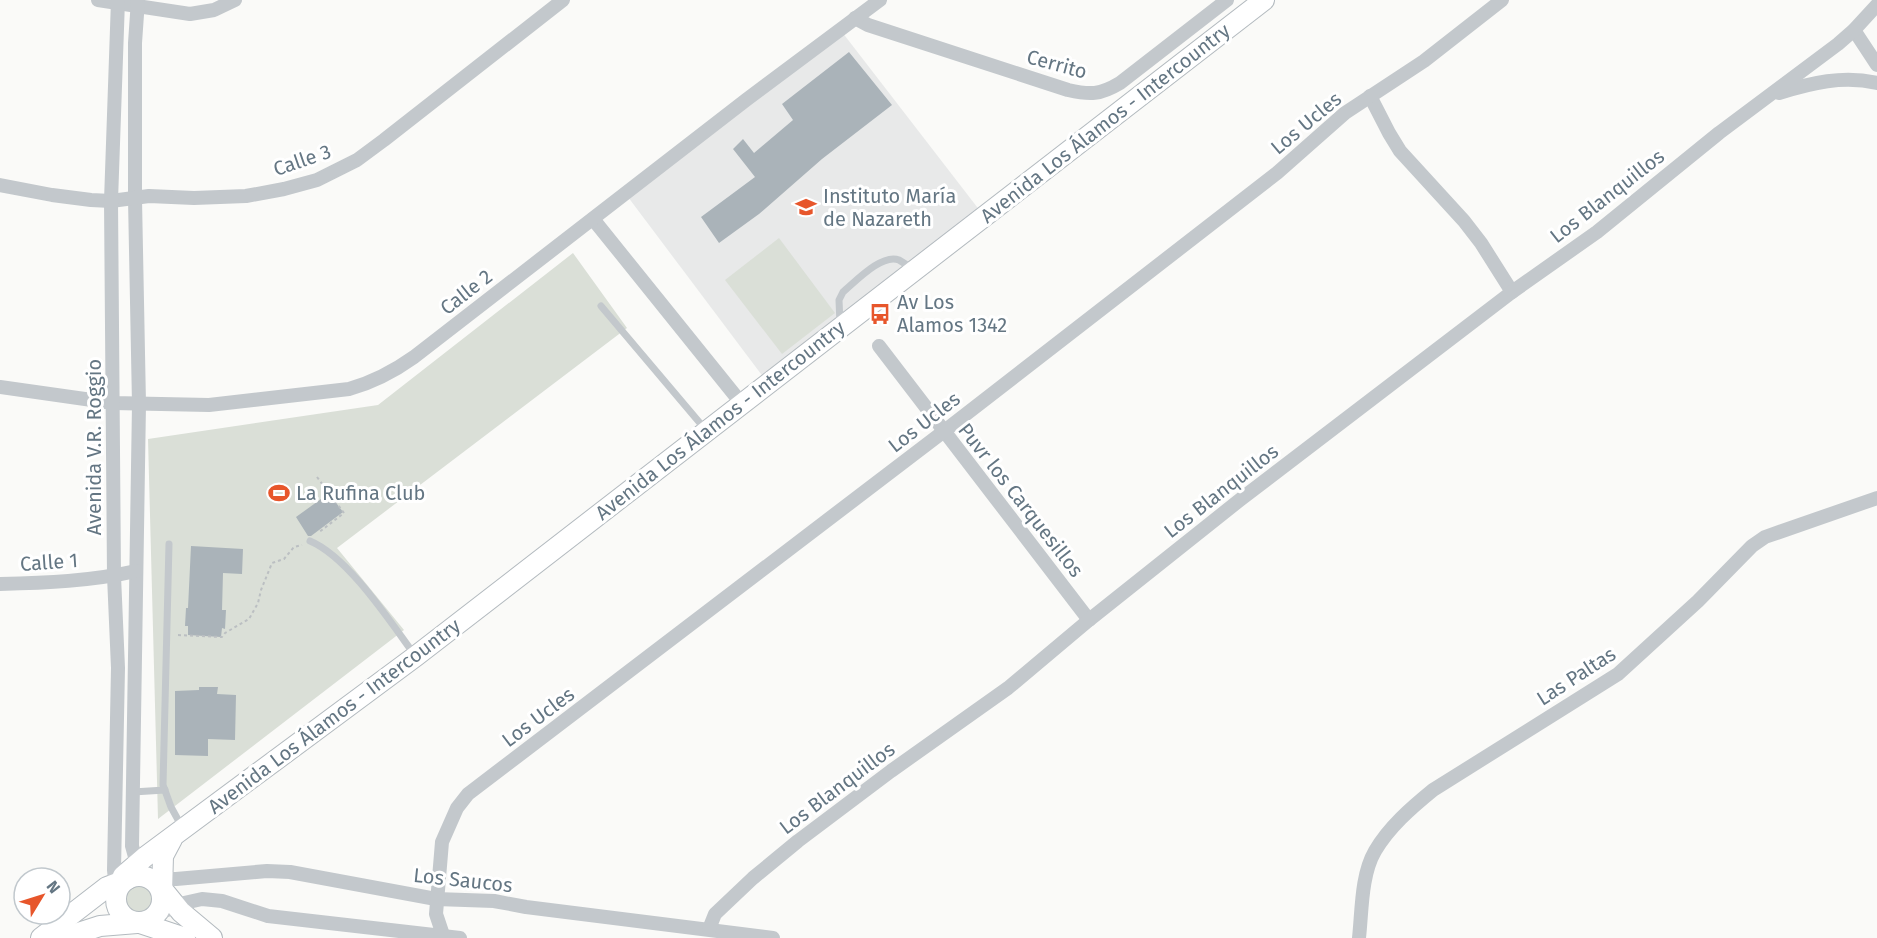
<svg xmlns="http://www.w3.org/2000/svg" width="1877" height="938" font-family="'Fira Sans',sans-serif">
<rect width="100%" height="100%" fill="#fafaf8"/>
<path fill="#e8e9e9" d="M842 32 984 216 764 378 628 197Z"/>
<g fill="#dadfd7">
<path d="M779 238 835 313 782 354 725 280Z"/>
<path d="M573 253 627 328 337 548 404 630 158 819 148 439 378 405Z"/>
<circle cx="140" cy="899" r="17"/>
</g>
<g fill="#aab3b9">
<path d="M849 52 892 105 822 159 759 214 719 243 701 217 755 177 733 149 743 139 754 153 793 120 782 104Z"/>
<path d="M331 496 343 512 311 536H308L296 517 321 499 323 502Z"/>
<path d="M191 546 243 549 242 574 223 573 222 610H226L225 629 222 628 221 637 188 635V626H185L186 608H188Z"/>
<path d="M199 687H218L217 694 236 695 235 740 208 739V756L175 755V691L199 690Z"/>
</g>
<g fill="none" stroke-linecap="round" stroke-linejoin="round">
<defs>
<g id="secondary">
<circle cx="139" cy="899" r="23"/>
<path d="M159 885 181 912 212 938"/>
<path d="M118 888 123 876 145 857 416 656 1264 0"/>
<path d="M162 892 163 856 172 839"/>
<path d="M140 923 185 938"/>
<path d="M41 938 107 887 128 879"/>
<path d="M63 938 100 926 137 923"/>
</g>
</defs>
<use href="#secondary" stroke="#b3babf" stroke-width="22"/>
<g stroke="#bbbfc2" stroke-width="2" stroke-dasharray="3 3" stroke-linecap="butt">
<path d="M317 477 344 513 318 533"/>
<path d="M178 635 222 637 225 633 249 619 258 603 261 590 272 563 284 559 294 547 302 545"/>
</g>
<g stroke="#c3c8cc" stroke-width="7">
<path d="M601 306 705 429"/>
<path d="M840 324 839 300 843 292C855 282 882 253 899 260 903 262 908 266 911 269"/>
<path d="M310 541C348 557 389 620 414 654"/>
<path d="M169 544 163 785 171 807 182 827"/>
<path d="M133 792 165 790"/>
</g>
<g stroke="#c3c8cc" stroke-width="14">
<path d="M98 0 190 14 214 10 235 0"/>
<path d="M138 0 135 43V199L139 404 132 846 137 864 145 876"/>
<path d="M855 18 868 25 1068 90C1090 95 1100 95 1120 83L1227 0"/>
<path d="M1854 30 1877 65"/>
<path d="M1779 93C1811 83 1843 75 1877 83"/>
<path d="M1370 96 1389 133 1400 151 1464 221 1481 243 1512 292"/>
<path d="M0 185 52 195 91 200 111 201 149 196 194 198 246 196 284 189 317 180 357 160 384 140 563 0"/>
<path d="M593 219 742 404"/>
<path d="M879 346 1089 620"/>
<path d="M0 387 113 403 209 405 349 389C374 382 393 372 414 357L746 100 880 0"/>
<path d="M0 584C45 583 92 581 136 571"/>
<path d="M154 879H176L267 871 290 872 436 899 494 901 526 907 773 938"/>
<path d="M116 889 114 870 118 668 114 576 111 201 118 0"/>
<path d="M157 914 184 903 202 899 222 901 268 916 460 938"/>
<path d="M709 929 715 914 753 878 798 841 891 771 1008 688 1089 620 1241 499 1512 292 1597 232 1719 133 1838 44 1854 30 1877 5"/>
<path d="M444 938 436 914 442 842 457 808 468 794 943 432 1277 173 1345 113 1424 61 1502 0"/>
<path d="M1359 938C1362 911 1361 875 1375 851 1389 827 1411 808 1433 790L1618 674 1698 601 1752 546 1765 537 1877 498"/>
</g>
<use href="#secondary" stroke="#fff" stroke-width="20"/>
</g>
<defs>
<symbol id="school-bare" viewBox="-9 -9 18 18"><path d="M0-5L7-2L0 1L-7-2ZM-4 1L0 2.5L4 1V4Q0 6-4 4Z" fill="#e7562b" stroke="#fff" stroke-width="2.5" paint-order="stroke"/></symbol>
<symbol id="bus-bare" viewBox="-9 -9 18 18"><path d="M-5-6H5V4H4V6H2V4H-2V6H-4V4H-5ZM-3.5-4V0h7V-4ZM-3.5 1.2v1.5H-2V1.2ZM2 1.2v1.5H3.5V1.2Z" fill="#e7562b" stroke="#fff" stroke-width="2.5" paint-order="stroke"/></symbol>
<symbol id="stadium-bare" viewBox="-9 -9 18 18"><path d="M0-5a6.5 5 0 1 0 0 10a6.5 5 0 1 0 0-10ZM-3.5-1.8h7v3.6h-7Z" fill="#e7562b" stroke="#fff" stroke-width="2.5" paint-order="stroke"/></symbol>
</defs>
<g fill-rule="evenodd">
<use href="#school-bare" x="791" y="192" width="30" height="30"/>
<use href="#bus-bare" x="865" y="299" width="30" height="30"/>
<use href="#stadium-bare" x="264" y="478" width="30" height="30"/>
</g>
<g text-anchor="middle" stroke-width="6" stroke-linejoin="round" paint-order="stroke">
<g font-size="20" fill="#647683" stroke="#fff">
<text transform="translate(1057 64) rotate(15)" y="7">Cerrito</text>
<text transform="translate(1105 123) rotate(-38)" y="7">Avenida Los Álamos - Intercountry</text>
<text transform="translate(1306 123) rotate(-40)" y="7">Los Ucles</text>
<text transform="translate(302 160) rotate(-19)" y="7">Calle 3</text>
<text transform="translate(1607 196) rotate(-38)" y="7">Los Blanquillos</text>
<text transform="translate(466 292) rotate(-38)" y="7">Calle 2</text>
<text transform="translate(720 420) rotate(-38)" y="7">Avenida Los Álamos - Intercountry</text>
<text transform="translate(924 422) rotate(-38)" y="7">Los Ucles</text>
<text transform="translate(94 447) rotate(-90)" y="7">Avenida V.R. Roggio</text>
<text transform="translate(1221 491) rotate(-38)" y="7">Los Blanquillos</text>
<text transform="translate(1021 500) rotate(52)" y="7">Puvr los Carquesillos</text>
<text transform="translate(49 562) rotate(-4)" y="7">Calle 1</text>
<text transform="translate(1576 676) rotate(-33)" y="7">Las Paltas</text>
<text transform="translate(334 716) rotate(-37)" y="7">Avenida Los Álamos - Intercountry</text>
<text transform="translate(538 717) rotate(-37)" y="7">Los Ucles</text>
<text transform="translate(837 788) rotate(-37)" y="7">Los Blanquillos</text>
<text transform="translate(463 880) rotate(6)" y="7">Los Saucos</text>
</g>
<g font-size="20" fill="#647683" stroke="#fff" text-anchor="start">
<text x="823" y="203">Instituto María<tspan x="823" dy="23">de Nazareth</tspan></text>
<text x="897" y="309">Av Los<tspan x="897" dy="23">Alamos 1342</tspan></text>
<text x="296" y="500">La Rufina Club</text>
</g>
</g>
<g transform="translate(42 896) rotate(52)"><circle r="28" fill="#ffffff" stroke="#c1c8cd" stroke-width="1.5"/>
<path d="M0-4.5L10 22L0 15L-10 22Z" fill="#e7562b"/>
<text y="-9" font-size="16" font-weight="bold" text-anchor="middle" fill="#647683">N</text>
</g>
</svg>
